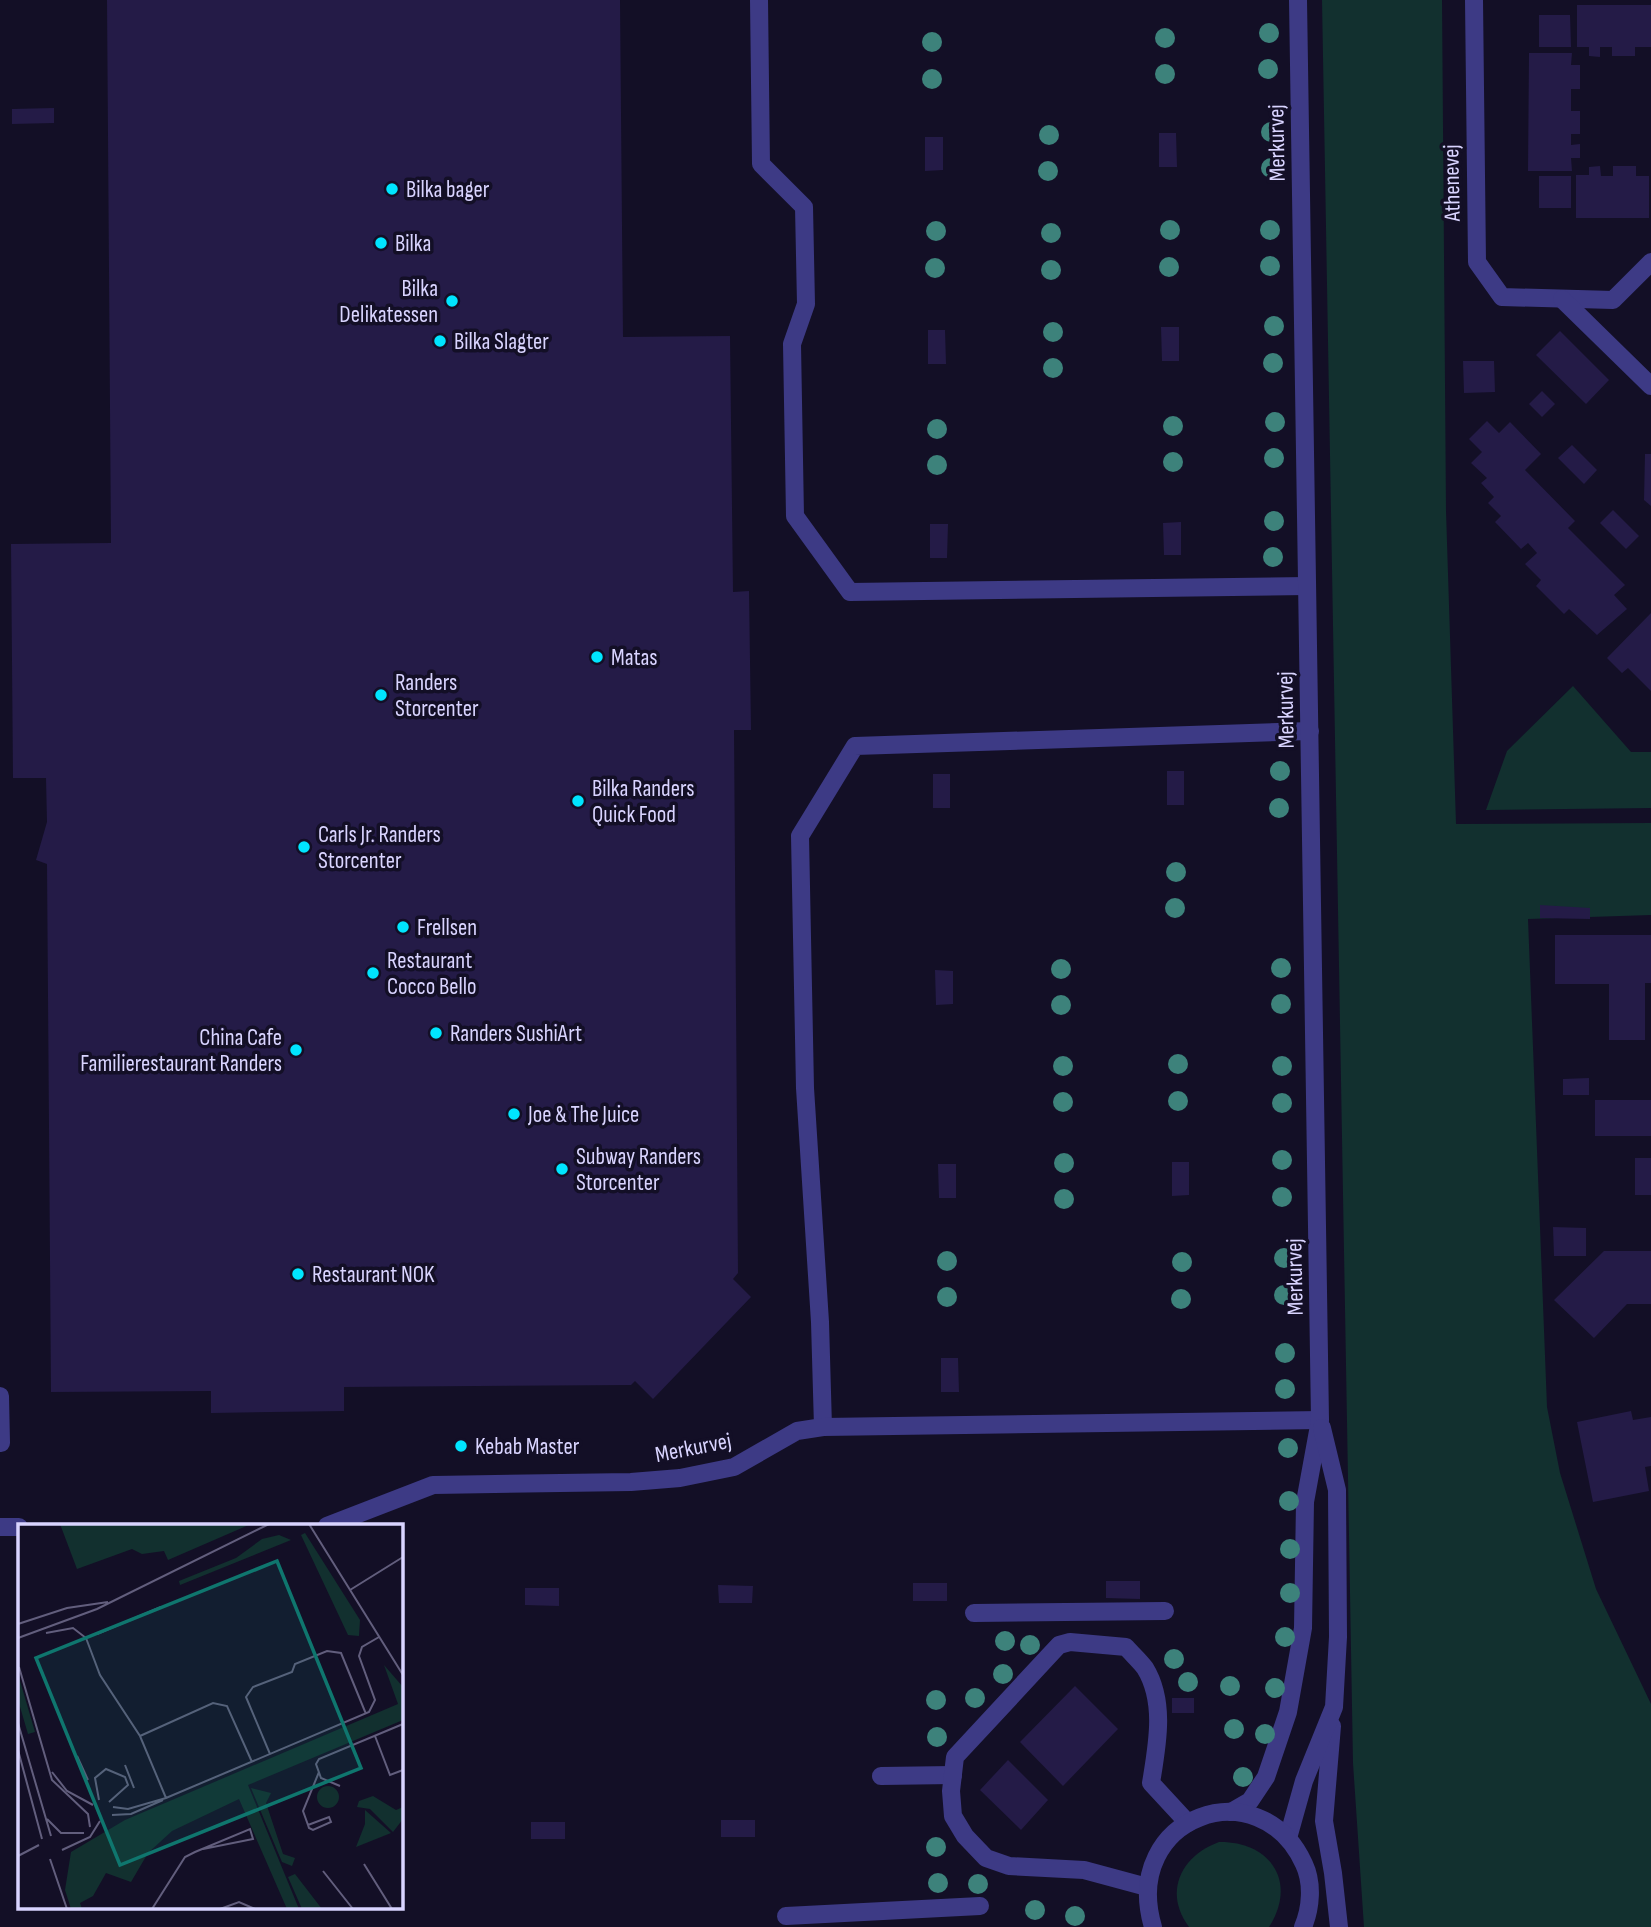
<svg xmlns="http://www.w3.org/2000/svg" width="1651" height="1927" font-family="'Sofia Sans Condensed',sans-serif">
<rect width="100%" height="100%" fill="#130f26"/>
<g fill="#12302f">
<path d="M1322 0H1442L1446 511 1456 824 1651 823V915L1528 919 1547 1407 1560 1473 1596 1589 1651 1704V1927H1364L1353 1763Z"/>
<path d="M1573 686 1631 752H1651V808L1486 810 1507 751Z"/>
<path d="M1219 1842C1270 1841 1298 1882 1269 1927H1189C1163 1892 1181 1856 1219 1842Z"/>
</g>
<g fill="#241b47">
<path d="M107 0H620L623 337 730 336 733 592 749 591 751 730H734L738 1273 733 1279 751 1297 653 1399 635 1381 631 1385 344 1387V1411L211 1413V1391L51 1392 47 864 36 860 47 822 46 778H13L11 544 111 543Z"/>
<path d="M1577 5H1651V47H1635V56H1612V47H1600V57L1589 56V47H1577Z"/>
<path d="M1539 15H1570L1571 47H1539Z"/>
<path d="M1529 53H1572L1571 65H1580V89H1571V111H1580V134H1571V145L1580 144V158H1571L1572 171H1528Z"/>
<path d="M54 108V123L12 124V109Z"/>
<path d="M1159 133H1176L1177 167H1159Z"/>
<path d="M925 137H943V170L925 171Z"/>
<path d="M1600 166 1601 176H1613V166H1636V176H1649V218H1576V175H1589V167Z"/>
<rect x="1539" y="176" width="32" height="32"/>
<path d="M1161 327H1179V361H1162Z"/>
<path d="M928 330H945L946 364H928Z"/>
<path d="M1560 331 1609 380 1586 404 1536 355Z"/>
<path d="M1463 361H1494L1495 392 1464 393Z"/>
<path d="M1542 391 1555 404 1542 417 1529 404Z"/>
<path d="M1487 421 1499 433 1510 422 1541 454 1525 470 1575 521 1568 528 1625 585 1614 595 1627 609 1597 635 1569 609 1564 614 1536 586 1541 580 1525 564 1537 553 1528 543 1521 549 1495 522 1501 516 1488 503 1494 497 1481 483 1487 478 1471 463 1482 452 1469 439Z"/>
<path d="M1572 445 1597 470 1584 484 1558 458Z"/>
<path d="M1645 454H1651V506L1644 500Z"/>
<path d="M1613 510 1639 536 1626 549 1600 523Z"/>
<path d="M1181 522V555H1164L1163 523Z"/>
<path d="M930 524H948L947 558H930Z"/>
<path d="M1651 613V691L1628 668 1622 673 1607 658Z"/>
<rect x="1167" y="771" width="17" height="34"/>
<rect x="933" y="774" width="17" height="34"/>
<path d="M1540 905 1590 908V919L1540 918Z"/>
<path d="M1555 935H1651V983H1645V1040H1609V984H1555Z"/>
<path d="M935 970 953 971V1004L936 1005Z"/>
<path d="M1589 1078V1095H1563V1079Z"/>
<rect x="1595" y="1100" width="56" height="36"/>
<rect x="1635" y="1158" width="16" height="37"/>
<path d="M1172 1162H1189V1195L1172 1196Z"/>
<path d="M938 1164H956V1198H939Z"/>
<path d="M1553 1227 1586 1228V1256H1554Z"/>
<path d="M1604 1251H1651V1304H1627L1594 1338 1554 1300Z"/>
<path d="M941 1358H958L959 1392H941Z"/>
<path d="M1631 1411 1633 1420 1651 1417V1466L1645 1467 1649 1491 1593 1502 1577 1422Z"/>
<path d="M1106 1581H1140V1599L1106 1598Z"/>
<rect x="913" y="1583" width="34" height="18"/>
<path d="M718 1585 753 1586 752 1603H719Z"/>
<path d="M525 1588H559V1606L525 1605Z"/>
<path d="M1075 1686 1118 1729 1063 1786 1020 1742Z"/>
<rect x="1172" y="1698" width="22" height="15"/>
<path d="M1008 1760 1048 1800 1021 1830 980 1790Z"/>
<rect x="721" y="1820" width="34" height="17"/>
<rect x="531" y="1822" width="34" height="17"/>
</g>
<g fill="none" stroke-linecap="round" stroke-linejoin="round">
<g stroke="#3d3a85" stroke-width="18">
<path d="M759 0 761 164 804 207 806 304 792 344 795 516 850 592 1307 586"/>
<path d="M1474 0 1477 262 1502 297 1613 300 1651 262"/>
<path d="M1562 299 1651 386"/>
<path d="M0 1396 1 1443"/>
<path d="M823 1427 820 1322 805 1088 800 836 855 746 1310 731"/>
<path d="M327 1526 433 1485 631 1482 680 1478 734 1467 797 1431 823 1427 1320 1420"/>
<path d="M0 1527H19"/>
<path d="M974 1613 1165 1611"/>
<path d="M1332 1726 1324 1821 1333 1873 1339 1927"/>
<path d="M881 1776 953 1775"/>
<path d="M1231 1812 1250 1801 1266 1777 1288 1712 1303 1628 1305 1502 1320 1420 1298 0"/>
<path d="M1288 1838 1304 1781 1334 1707 1338 1637 1337 1490 1322 1428"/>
<path d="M1147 1887 1084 1870 1009 1866 986 1858 965 1836 953 1816 951 1791 955 1757 1059 1645 1070 1642 1126 1647C1132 1654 1140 1661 1145 1668 1166 1702 1157 1746 1151 1783L1188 1823"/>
<path d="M786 1916 980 1906"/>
<path d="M1153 1927C1120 1816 1260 1767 1304 1864 1313 1883 1311 1908 1303 1927"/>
</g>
</g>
<g fill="#3d827b">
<circle cx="1269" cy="33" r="10"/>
<circle cx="1165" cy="38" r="10"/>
<circle cx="932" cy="42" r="10"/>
<circle cx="1268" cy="69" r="10"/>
<circle cx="1165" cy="74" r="10"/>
<circle cx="932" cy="79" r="10"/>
<circle cx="1271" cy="132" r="10"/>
<circle cx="1049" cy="135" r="10"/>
<circle cx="1271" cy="168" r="10"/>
<circle cx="1048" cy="171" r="10"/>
<circle cx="1170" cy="230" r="10"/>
<circle cx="1270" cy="230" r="10"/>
<circle cx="936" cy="231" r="10"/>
<circle cx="1051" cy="233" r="10"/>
<circle cx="1270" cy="266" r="10"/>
<circle cx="1169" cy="267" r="10"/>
<circle cx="935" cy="268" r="10"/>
<circle cx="1051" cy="270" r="10"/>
<circle cx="1274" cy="326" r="10"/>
<circle cx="1053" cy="332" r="10"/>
<circle cx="1273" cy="363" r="10"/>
<circle cx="1053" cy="368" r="10"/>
<circle cx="1275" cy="422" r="10"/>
<circle cx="1173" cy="426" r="10"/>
<circle cx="937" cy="429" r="10"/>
<circle cx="1274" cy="458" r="10"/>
<circle cx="1173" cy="462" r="10"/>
<circle cx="937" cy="465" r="10"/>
<circle cx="1274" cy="521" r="10"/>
<circle cx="1273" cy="557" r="10"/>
<circle cx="1280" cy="771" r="10"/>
<circle cx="1279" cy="808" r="10"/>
<circle cx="1176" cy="872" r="10"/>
<circle cx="1175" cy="908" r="10"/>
<circle cx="1281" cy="968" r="10"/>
<circle cx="1061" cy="969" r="10"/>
<circle cx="1281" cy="1004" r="10"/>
<circle cx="1061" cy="1005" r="10"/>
<circle cx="1178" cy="1064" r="10"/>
<circle cx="1063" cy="1066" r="10"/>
<circle cx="1282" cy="1066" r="10"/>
<circle cx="1178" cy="1101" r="10"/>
<circle cx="1063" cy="1102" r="10"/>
<circle cx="1282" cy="1103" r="10"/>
<circle cx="1282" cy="1160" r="10"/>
<circle cx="1064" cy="1163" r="10"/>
<circle cx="1282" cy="1197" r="10"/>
<circle cx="1064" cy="1199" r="10"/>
<circle cx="1284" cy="1258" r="10"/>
<circle cx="947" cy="1261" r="10"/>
<circle cx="1182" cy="1262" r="10"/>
<circle cx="1284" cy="1295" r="10"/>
<circle cx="947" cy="1297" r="10"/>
<circle cx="1181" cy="1299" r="10"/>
<circle cx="1285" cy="1353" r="10"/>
<circle cx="1285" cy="1389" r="10"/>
<circle cx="1288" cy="1448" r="10"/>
<circle cx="1289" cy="1501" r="10"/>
<circle cx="1290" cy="1549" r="10"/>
<circle cx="1290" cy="1593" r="10"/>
<circle cx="1285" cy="1637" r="10"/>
<circle cx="1005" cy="1641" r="10"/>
<circle cx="1030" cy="1645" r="10"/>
<circle cx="1174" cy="1659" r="10"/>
<circle cx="1003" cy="1674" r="10"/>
<circle cx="1188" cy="1682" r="10"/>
<circle cx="1230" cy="1686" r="10"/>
<circle cx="1275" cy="1688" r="10"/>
<circle cx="975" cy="1698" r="10"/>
<circle cx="936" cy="1700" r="10"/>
<circle cx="1234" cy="1729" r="10"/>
<circle cx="1265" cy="1734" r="10"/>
<circle cx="937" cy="1737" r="10"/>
<circle cx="1243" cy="1777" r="10"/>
<circle cx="936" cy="1847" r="10"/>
<circle cx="938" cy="1883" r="10"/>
<circle cx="978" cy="1884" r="10"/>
<circle cx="1035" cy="1910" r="10"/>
<circle cx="1075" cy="1916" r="10"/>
</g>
<g fill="#00e5ff" stroke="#130f26" stroke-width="2.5">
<circle cx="392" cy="189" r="7"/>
<circle cx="381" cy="243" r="7"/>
<circle cx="452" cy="301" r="7"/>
<circle cx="440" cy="341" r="7"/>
<circle cx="597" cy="657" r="7"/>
<circle cx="381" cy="695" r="7"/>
<circle cx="578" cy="801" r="7"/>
<circle cx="304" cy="847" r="7"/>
<circle cx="403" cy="927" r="7"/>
<circle cx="373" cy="973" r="7"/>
<circle cx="436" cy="1033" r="7"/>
<circle cx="296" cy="1050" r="7"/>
<circle cx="514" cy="1114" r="7"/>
<circle cx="562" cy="1169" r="7"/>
<circle cx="298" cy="1274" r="7"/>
<circle cx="461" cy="1446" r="7"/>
</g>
<g text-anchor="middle" stroke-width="7" stroke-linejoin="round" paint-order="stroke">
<g font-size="23" fill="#d9d4ff" stroke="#130f26">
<text transform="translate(1276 143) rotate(-91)" y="8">Merkurvej</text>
<text transform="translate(1451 183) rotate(-91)" y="8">Athenevej</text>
<text transform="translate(1285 710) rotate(-91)" y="8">Merkurvej</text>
<text transform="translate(1294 1277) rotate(-91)" y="8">Merkurvej</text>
<text transform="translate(693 1447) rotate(-11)" y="8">Merkurvej</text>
</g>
<g font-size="23" fill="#d9d4ff" stroke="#130f26" text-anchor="start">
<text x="406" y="197">Bilka bager</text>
<text x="395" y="251">Bilka</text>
<text x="438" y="296" text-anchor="end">Bilka<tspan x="438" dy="26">Delikatessen</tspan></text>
<text x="454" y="349">Bilka Slagter</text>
<text x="611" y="665">Matas</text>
<text x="395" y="690">Randers<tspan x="395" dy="26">Storcenter</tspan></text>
<text x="592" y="796">Bilka Randers<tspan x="592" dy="26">Quick Food</tspan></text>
<text x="318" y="842">Carls Jr. Randers<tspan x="318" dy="26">Storcenter</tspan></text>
<text x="417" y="935">Frellsen</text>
<text x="387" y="968">Restaurant<tspan x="387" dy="26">Cocco Bello</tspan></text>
<text x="450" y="1041">Randers SushiArt</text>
<text x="282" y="1045" text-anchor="end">China Cafe<tspan x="282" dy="26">Familierestaurant Randers</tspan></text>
<text x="528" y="1122">Joe &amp; The Juice</text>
<text x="576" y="1164">Subway Randers<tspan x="576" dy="26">Storcenter</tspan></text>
<text x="312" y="1282">Restaurant NOK</text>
<text x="475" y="1454">Kebab Master</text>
</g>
</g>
<g transform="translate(18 1524)">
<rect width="385" height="385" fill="#130f26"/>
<path d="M42 0H233L150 36 146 27 124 30 114 25 59 45ZM287 9 342 96 341 112 330 111 283 11ZM366 141 385 163V196L230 261 281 385H269L221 275 154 307 130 329 113 358 88 349 75 372 62 379 64 385H53L47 366 53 328 107 296 380 180ZM299 273a11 11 0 1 1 22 0a11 11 0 1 1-22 0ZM233 264 253 269 248 279 265 330 277 334 274 342 264 338ZM355 272 378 286 385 283V295L375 308 352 285 339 283 341 277ZM347 286 373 309 338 323 347 300ZM277 350 304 385H284L270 353Z" fill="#12302f"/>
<path d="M261 11 273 16 162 61 161 57 218 34 244 15ZM0 150 17 208 10 210 0 176Z" fill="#12302f"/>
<path fill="none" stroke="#625e7d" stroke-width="2" d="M291 0 385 151M332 66 385 33M0 100 49 84 90 78M28 109 55 104 68 114 82 151 122 212 148 274M79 110 143 83M0 114 79 85 251 0M1 143 34 256 70 290 72 303M0 199 33 312M122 212 195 179 209 182 234 238M357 212 372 251 385 246M0 226 24 315M252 230 228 173 235 163 274 148 277 140 309 127 323 129 348 190M59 232 70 256M107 241 116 264M34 248 49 267 75 281M322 262 303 254 298 240 301 235 385 200M81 276 77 254 88 245 107 253 110 261 91 278M95 283 110 285 148 274 351 188 357 176 341 132 344 123 361 113M94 291 113 290 145 276M29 295 43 309H66M290 301 311 293 313 298 295 306 291 304 290 301 285 287 301 248M44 326 72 313 82 297M0 332 21 321M32 335 49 385M346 340 374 385M305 347 335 385M134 385 167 333 177 328 232 305 235 315 185 325M202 385 221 378 237 385"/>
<path fill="#0f766e" fill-opacity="0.15" stroke="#0f766e" stroke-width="3.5" d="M259 37 343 244 102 341 18 134Z"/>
<rect width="385" height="385" fill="none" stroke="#d9d4ff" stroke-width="3.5"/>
</g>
</svg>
